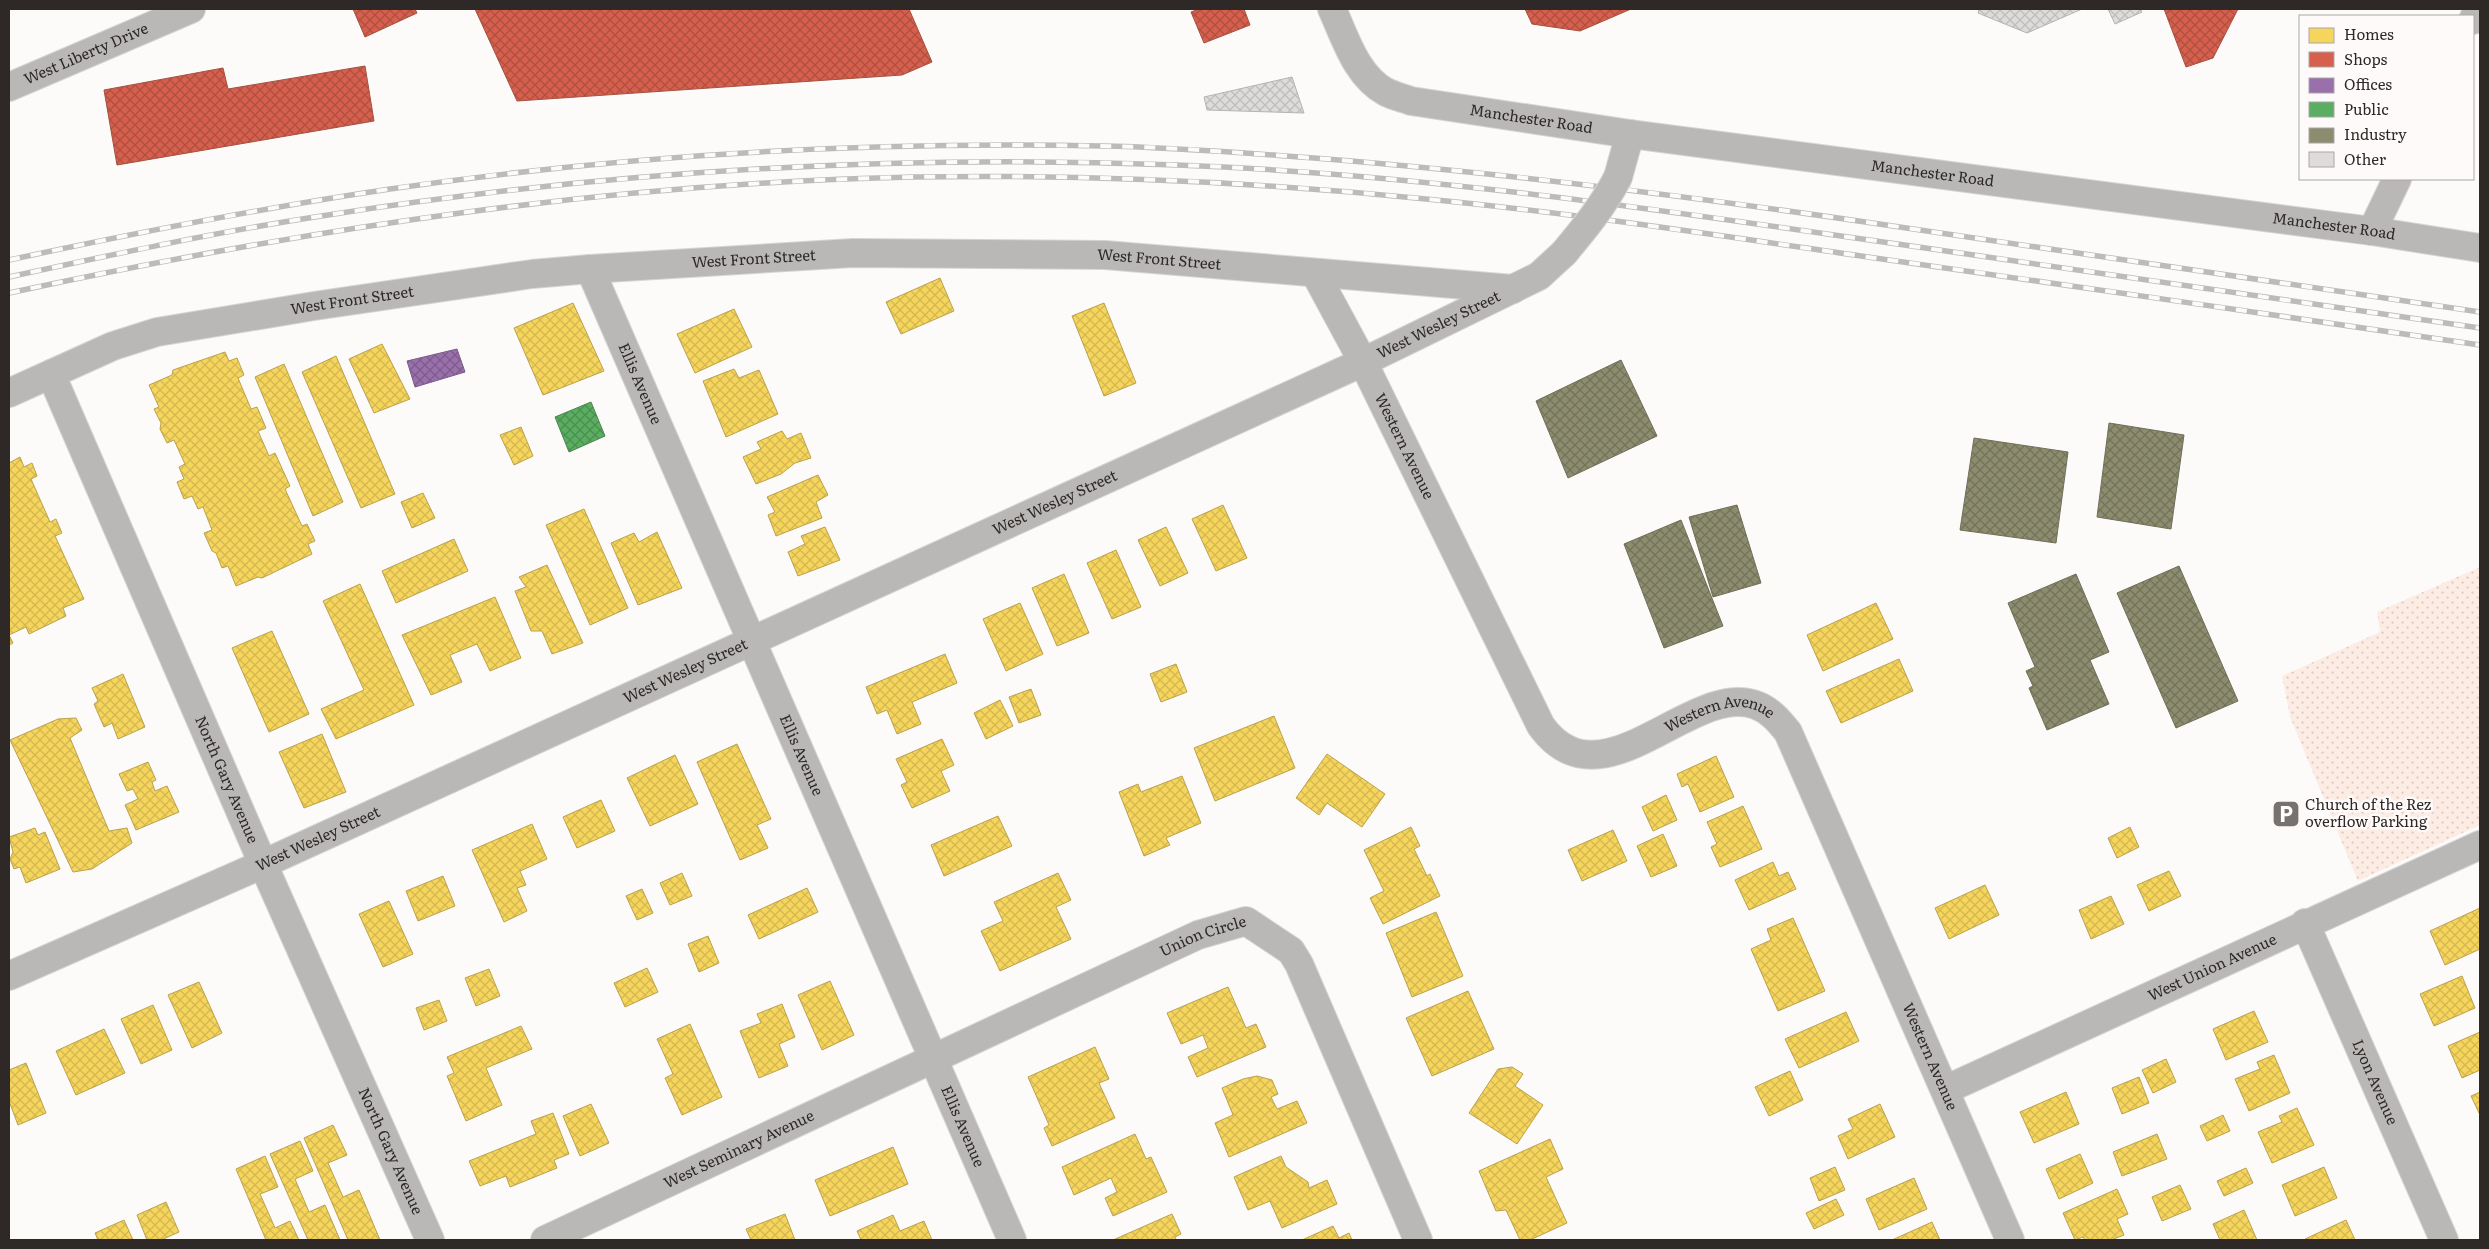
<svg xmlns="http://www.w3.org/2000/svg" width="2489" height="1249" font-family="Literata,serif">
<defs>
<pattern id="green-dots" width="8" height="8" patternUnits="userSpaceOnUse" patternTransform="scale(1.25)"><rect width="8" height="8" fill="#fdece3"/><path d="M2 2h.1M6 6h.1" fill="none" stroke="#d9cac3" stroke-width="1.8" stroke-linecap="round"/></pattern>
<pattern id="homes-cross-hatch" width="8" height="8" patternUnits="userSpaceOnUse" patternTransform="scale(1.25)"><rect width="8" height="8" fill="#f6d55c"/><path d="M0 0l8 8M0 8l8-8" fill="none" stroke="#d3b750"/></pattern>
<pattern id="shops-cross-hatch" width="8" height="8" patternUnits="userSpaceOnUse" patternTransform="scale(1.25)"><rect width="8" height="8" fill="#d6604d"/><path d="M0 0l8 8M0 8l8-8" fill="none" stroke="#ae4f40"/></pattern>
<pattern id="offices-cross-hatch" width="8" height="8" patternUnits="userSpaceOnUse" patternTransform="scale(1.25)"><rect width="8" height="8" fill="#9970ab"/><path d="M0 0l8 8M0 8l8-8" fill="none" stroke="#7d5c8b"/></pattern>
<pattern id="public-cross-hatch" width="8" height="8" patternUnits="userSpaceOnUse" patternTransform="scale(1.25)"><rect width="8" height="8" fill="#5aae61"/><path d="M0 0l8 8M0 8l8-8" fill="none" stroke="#4b8e50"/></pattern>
<pattern id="industry-cross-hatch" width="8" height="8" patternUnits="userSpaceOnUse" patternTransform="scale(1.25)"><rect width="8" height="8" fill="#8c8c6e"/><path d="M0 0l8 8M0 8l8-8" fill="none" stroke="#73725a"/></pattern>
<pattern id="building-cross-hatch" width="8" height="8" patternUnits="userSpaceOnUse" patternTransform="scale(1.25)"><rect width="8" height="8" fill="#dedcda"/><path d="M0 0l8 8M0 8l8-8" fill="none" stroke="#bfbdbb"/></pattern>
</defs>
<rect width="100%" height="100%" fill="#fcfbfa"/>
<path fill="url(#green-dots)" d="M2480 567V825L2358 881 2290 717 2282 676 2380 632 2377 612Z"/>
<g fill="url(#homes-cross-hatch)" stroke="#baa14c">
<path d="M940 278 954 311 901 334 886 302Z"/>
<path d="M573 303 604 371 543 395 514 328Z"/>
<path d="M1104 303 1136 383 1104 396 1072 316Z"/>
<path d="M734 309 752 347 695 373 677 334Z"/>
<path d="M382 344 410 399 374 413 349 359Z"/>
<path d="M225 352 229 361 237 358 244 375 238 378 251 409 257 407 266 428 258 431 269 456 275 453 290 486 285 489 302 526 307 524 315 541 308 544 312 554 262 578 258 577 236 586 228 566 222 568 216 553 212 551 204 533 212 530 203 507 198 509 192 496 184 499 177 482 184 479 179 467 185 464 174 440 167 443 160 429 161 423 154 409 159 407 149 385 172 375 173 370Z"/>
<path d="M336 356 395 494 361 508 302 372Z"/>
<path d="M284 364 343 502 313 516 255 377Z"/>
<path d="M734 369 739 378 759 370 778 414 726 437 703 381Z"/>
<path d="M521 427 533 456 514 465 500 435Z"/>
<path d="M782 431 787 439 801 433 811 458 795 463 781 474 756 484 743 457 761 449 757 442Z"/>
<path d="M20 457 24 467 32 463 37 476 31 479 50 522 56 519 62 533 55 536 84 599 63 608 66 616 29 634 26 627 9 635 13 643 9 645V463Z"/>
<path d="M818 475 828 495 816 502 822 518 776 536 768 515 775 512 767 497Z"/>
<path d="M423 493 435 518 412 528 401 502Z"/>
<path d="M1223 505 1247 558 1216 571 1192 519Z"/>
<path d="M584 509 628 608 590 625 546 525Z"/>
<path d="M825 527 840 560 798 576 788 552 805 544 801 536Z"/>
<path d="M1166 527 1188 573 1160 586 1138 540Z"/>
<path d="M657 532 682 588 638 605 611 543 634 533 639 542Z"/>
<path d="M454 539 468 571 396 603 382 571Z"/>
<path d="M1116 550 1141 607 1112 619 1087 563Z"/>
<path d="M547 565 583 643 552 654 542 631H531L515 591 526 587 519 577Z"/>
<path d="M1064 574 1089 633 1057 646 1032 588Z"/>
<path d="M360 584 414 705 336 739 321 709 364 690 323 601Z"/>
<path d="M495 597 521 658 490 671 477 644 450 655 462 682 431 695 402 635Z"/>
<path d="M1020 603 1043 654 1006 671 983 619Z"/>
<path d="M1876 603 1893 639 1823 671 1807 635Z"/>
<path d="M272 631 309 714 269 732 232 648Z"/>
<path d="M945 654 957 683 912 702 921 724 897 734 887 710 877 714 866 687Z"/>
<path d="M1899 659 1913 691 1841 723 1826 691Z"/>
<path d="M1176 664 1187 692 1161 702 1150 674Z"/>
<path d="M123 674 145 727 118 739 112 723 104 727 94 704 98 701 92 688Z"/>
<path d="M1031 689 1041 715 1019 723 1009 697Z"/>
<path d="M1000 700 1013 726 986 739 974 713Z"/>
<path d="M1274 716 1295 768 1215 801 1194 748Z"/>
<path d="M76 718 82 730 70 738 109 831 127 828 132 843 92 869 73 872 10 740 58 719Z"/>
<path d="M322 734 346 792 304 808 279 752Z"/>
<path d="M942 739 954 765 941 771 950 791 912 808 901 785 907 782 896 759Z"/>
<path d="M737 744 771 819 757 825 768 848 740 860 697 762Z"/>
<path d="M1327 754 1385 794 1362 827 1327 803 1319 815 1296 798Z"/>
<path d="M675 755 698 804 650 826 627 778Z"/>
<path d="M1716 756 1734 797 1700 812 1688 784 1682 787 1677 774Z"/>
<path d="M148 762 156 780 152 782 155 791 167 786 179 812 136 830 125 805 138 799 133 789 127 791 119 774Z"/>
<path d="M1182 776 1201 823 1166 838 1170 845 1144 856 1119 792 1138 784 1141 792Z"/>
<path d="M1666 795 1677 820 1653 831 1642 807Z"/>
<path d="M601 800 615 831 577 848 563 817Z"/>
<path d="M1743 806 1762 849 1720 867 1711 847 1717 844 1707 822Z"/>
<path d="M998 816 1012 846 944 876 931 845Z"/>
<path d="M532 824 547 859 520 871 526 885 517 888 527 911 504 922 472 850Z"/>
<path d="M1411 827 1420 846 1414 849 1427 876 1430 874 1440 896 1383 924 1370 898 1384 891 1364 850Z"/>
<path d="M2130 827 2139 847 2117 858 2108 838Z"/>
<path d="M35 828 38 835 45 832 60 869 26 883 20 867 14 869 10 859 13 852 9 837Z"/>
<path d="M1613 830 1627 861 1582 881 1568 850Z"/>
<path d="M1663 834 1677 866 1651 877 1637 846Z"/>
<path d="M1773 862 1779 876 1788 872 1796 889 1749 910 1735 880Z"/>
<path d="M2169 871 2181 896 2149 911 2137 885Z"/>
<path d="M682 873 692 896 670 905 660 883Z"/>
<path d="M1058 873 1071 900 1056 907 1071 939 1000 971 981 931 1003 921 994 902Z"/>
<path d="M443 876 455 906 418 921 406 891Z"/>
<path d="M1985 885 1999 915 1949 939 1935 908Z"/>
<path d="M807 888 818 912 759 939 748 915Z"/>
<path d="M642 889 653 913 637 920 626 896Z"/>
<path d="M2111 896 2124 924 2091 939 2079 910Z"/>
<path d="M389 901 413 954 383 967 359 914Z"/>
<path d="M2480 908V949L2445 965 2430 931Z"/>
<path d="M1436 912 1463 976 1412 997 1386 933Z"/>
<path d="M1793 918 1825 991 1778 1011 1751 949 1771 940 1767 929Z"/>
<path d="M708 936 719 963 699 972 688 944Z"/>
<path d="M647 968 658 992 625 1007 614 983Z"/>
<path d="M489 969 500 996 476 1006 465 978Z"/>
<path d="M2462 976 2475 1008 2434 1026 2420 994Z"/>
<path d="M830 981 854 1035 822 1050 798 995Z"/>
<path d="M199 982 222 1033 192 1048 168 995Z"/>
<path d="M1228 987 1246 1028 1256 1024 1266 1047 1197 1077 1188 1057 1208 1048 1203 1035 1181 1044 1167 1013Z"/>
<path d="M1468 991 1494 1049 1432 1076 1406 1018Z"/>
<path d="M439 1000 447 1021 424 1030 416 1008Z"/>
<path d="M782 1004 795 1037 779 1044 788 1066 759 1078 740 1031 761 1023 757 1014Z"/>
<path d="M153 1005 172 1050 141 1064 121 1019Z"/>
<path d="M2254 1011 2268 1042 2226 1060 2213 1029Z"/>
<path d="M1846 1012 1859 1041 1799 1068 1785 1039Z"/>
<path d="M690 1024 722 1097 682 1115 665 1078 673 1074 657 1039Z"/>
<path d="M521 1026 532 1049 486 1068 502 1105 466 1121 447 1076 454 1073 447 1057Z"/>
<path d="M104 1029 125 1073 76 1095 56 1051Z"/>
<path d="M2480 1032V1070L2462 1078 2448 1046Z"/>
<path d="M1095 1047 1109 1079 1099 1083 1115 1118 1052 1146 1044 1128 1049 1125 1028 1077Z"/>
<path d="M2274 1055 2290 1093 2249 1111 2235 1079 2260 1069 2257 1062Z"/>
<path d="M2166 1059 2176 1082 2153 1093 2142 1070Z"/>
<path d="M26 1063 46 1113 18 1125 9 1101V1070Z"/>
<path d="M1512 1067 1523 1074 1515 1086 1543 1105 1517 1144 1469 1113 1498 1069Z"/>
<path d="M1790 1071 1803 1100 1769 1116 1755 1087Z"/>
<path d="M1257 1076 1272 1080 1278 1094 1271 1097 1277 1109 1297 1101 1307 1123 1229 1157 1215 1123 1233 1115 1222 1088 1243 1079Z"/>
<path d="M2139 1077 2149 1103 2122 1114 2112 1088Z"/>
<path d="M2066 1092 2079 1124 2034 1143 2020 1112Z"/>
<path d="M2480 1092V1115L2471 1096Z"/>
<path d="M591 1104 609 1143 580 1156 563 1116Z"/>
<path d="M1880 1104 1895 1137 1848 1159 1838 1136 1853 1129 1848 1119Z"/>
<path d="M2297 1108 2314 1145 2272 1163 2258 1132 2282 1122 2279 1116Z"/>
<path d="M553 1113 569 1154 554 1160 557 1168 510 1187 506 1176 480 1186 469 1161 536 1134 531 1121Z"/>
<path d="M2223 1115 2230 1131 2207 1141 2200 1126Z"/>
<path d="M333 1125 347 1155 328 1163 343 1197 359 1190 380 1240H348L304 1138Z"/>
<path d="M1135 1134 1146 1159 1151 1157 1167 1192 1113 1216 1105 1198 1117 1192 1111 1178 1074 1195 1062 1167Z"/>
<path d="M2157 1134 2167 1159 2122 1176 2113 1152Z"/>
<path d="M1550 1139 1563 1169 1546 1177 1567 1223 1530 1240H1520L1506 1210 1496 1211 1479 1171Z"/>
<path d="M300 1141 313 1171 295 1179 309 1212 325 1205 340 1240H308L270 1154Z"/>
<path d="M893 1147 908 1184 830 1216 815 1180Z"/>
<path d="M2080 1154 2093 1183 2059 1199 2046 1169Z"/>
<path d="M265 1156 278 1187 260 1194 275 1228 290 1221 299 1240H266L236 1169Z"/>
<path d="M1281 1156 1286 1167 1308 1182 1309 1188 1327 1180 1337 1204 1282 1228 1270 1201 1248 1210 1234 1177Z"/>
<path d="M1835 1167 1845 1190 1819 1201 1810 1178Z"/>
<path d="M2324 1167 2337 1198 2295 1216 2282 1185Z"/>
<path d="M2246 1168 2253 1183 2224 1196 2217 1181Z"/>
<path d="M1914 1178 1927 1209 1879 1230 1866 1199Z"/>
<path d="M2180 1185 2191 1209 2162 1221 2152 1197Z"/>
<path d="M2117 1189 2128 1214 2117 1219 2124 1235 2111 1240H2085L2083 1237 2075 1240 2063 1213Z"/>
<path d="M1836 1199 1844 1215 1814 1229 1806 1213Z"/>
<path d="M166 1202 179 1232 161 1240H147L137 1215Z"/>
<path d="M2244 1210 2257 1240H2220L2213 1224Z"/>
<path d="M785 1214 795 1240H751L746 1229Z"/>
<path d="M1172 1214 1181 1234 1175 1237 1176 1240H1113Z"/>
<path d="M893 1215 900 1231 924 1221 932 1240H861L857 1231Z"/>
<path d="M124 1220 133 1240H98L95 1233Z"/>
<path d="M2346 1220 2355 1240H2305V1239Z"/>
<path d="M1932 1222 1940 1240H1892Z"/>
<path d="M1333 1226 1339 1238 1349 1233 1352 1240H1302Z"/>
</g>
<g fill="url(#shops-cross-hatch)" stroke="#a45041">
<path d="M353 9H415L417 13 365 37Z"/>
<path d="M475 9H909L932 62 902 75 517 101Z"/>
<path d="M1199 9H1244L1250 25 1204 43 1191 12Z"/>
<path d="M1525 9H1631L1580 31 1532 24Z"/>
<path d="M2164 9H2238L2213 58 2186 67Z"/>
<path d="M365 66 374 121 117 165 104 90 223 68 228 89Z"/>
</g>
<path fill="url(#offices-cross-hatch)" stroke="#795b83" d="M457 349 465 372 415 387 407 361Z"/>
<path fill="url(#public-cross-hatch)" stroke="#4d864f" d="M591 402 605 436 569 452 555 417Z"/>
<g fill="url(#industry-cross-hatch)" stroke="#706e58">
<path d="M1621 360 1657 436 1568 478 1536 401Z"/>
<path d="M2109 423 2184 435 2171 529 2097 517Z"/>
<path d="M1974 438 2068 452 2056 543 1960 530Z"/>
<path d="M1737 505 1761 583 1713 597 1689 517Z"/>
<path d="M1681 520 1723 626 1664 648 1624 544Z"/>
<path d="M2179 566 2238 701 2176 728 2117 593Z"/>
<path d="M2076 574 2109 652 2090 660 2109 704 2047 730 2029 688 2033 686 2026 671 2035 667 2008 603Z"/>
</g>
<g fill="url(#building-cross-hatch)" stroke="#b6b3b1">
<path d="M1979 9H2082L2027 33 1978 13Z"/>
<path d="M2108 9H2140L2142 12 2115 24Z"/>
<path d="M1292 77 1304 113 1207 110 1204 97Z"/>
</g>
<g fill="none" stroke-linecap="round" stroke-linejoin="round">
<defs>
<g id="minor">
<path id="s1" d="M1332 9C1345 37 1356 76 1386 92 1394 96 1403 98 1411 101L1630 134 2372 231 2480 248"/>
<path d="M2473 20 2478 9"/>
<path id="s2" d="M9 87 191 9"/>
<path d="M1618 177 1630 134"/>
<path d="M2372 231 2397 179"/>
<path id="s3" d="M590 269 1012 1240"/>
<path id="s4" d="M1315 273 1363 362 1541 726C1602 810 1691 681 1756 705 1770 710 1779 721 1788 732L2010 1240"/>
<path id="s5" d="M51 374 263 864 430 1240"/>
<path id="s6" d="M9 393 113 346 157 332 314 306 532 274 590 269 853 253 1105 255 1513 289"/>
<path id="s7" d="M2305 923 2444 1240"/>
<path id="s8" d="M9 976 263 864 1363 362 1539 276 1564 253"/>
<path id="s9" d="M1945 1090 2480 845"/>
<path id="s10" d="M545 1240 1198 935 1246 921 1291 951 1299 964 1418 1240"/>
</g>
</defs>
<use href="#minor" stroke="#d7d5d4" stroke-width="30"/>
<use href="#minor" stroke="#bab8b7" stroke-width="28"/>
<defs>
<g id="rail">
<path d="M9 260C135 233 262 208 390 189 625 155 864 141 1102 146 1172 147 1243 153 1314 158 1507 173 1695 197 1886 225 2084 254 2282 283 2480 312"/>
<path d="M9 277C115 254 221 231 328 215 609 171 893 154 1177 165 1402 173 1626 205 1848 237 2059 267 2270 298 2480 328"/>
<path d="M9 293C306 229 609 183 914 177 1085 174 1256 182 1426 199 1572 213 1716 235 1861 256 2067 285 2274 315 2480 345"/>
</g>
</defs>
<use href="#rail" stroke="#bcbbba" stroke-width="5.5"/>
<use href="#rail" stroke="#fdfaf9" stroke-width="4" stroke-dasharray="11" stroke-linecap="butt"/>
<defs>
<path id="minor-bridge" d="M1564 253C1584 229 1604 205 1618 177"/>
</defs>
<use href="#minor-bridge" stroke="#d7d5d4" stroke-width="30" stroke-linecap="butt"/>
<use href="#minor-bridge" stroke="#bab8b7" stroke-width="28"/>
</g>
<defs>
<symbol id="parking-square" viewBox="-11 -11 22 22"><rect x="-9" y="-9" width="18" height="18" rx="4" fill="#767270" stroke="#fdfaf9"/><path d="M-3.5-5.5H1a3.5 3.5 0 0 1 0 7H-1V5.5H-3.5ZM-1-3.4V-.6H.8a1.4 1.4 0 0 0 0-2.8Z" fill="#fff"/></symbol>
</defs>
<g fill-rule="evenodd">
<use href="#parking-square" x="2270" y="798" width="32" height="32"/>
</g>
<g text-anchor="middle" stroke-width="5" stroke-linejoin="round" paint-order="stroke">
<g font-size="15" fill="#2e2926" stroke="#fdfaf9">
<text dy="5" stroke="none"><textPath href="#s2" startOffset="84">West Liberty Drive</textPath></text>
<text dy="5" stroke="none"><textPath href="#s1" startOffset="249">Manchester Road</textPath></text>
<text dy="5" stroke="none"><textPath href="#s1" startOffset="654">Manchester Road</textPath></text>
<text dy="5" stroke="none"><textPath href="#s1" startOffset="1059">Manchester Road</textPath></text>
<text dy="5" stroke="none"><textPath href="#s6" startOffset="762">West Front Street</textPath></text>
<text dy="5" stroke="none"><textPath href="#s6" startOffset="1168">West Front Street</textPath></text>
<text dy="5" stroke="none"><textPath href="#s6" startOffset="358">West Front Street</textPath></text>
<text dy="5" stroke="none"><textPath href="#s8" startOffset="1571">West Wesley Street</textPath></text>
<text dy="5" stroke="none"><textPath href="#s3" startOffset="125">Ellis Avenue</textPath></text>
<text dy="5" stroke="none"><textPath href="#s4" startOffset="195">Western Avenue</textPath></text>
<text dy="5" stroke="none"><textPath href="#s8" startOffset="1148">West Wesley Street</textPath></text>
<text dy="5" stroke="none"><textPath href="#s8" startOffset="742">West Wesley Street</textPath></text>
<text dy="5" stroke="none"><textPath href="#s4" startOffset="704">Western Avenue</textPath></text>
<text dy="5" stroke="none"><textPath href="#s3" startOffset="530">Ellis Avenue</textPath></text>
<text dy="5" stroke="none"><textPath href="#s5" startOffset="442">North Gary Avenue</textPath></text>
<text dy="5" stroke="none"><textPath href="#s8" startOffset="338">West Wesley Street</textPath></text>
<text dy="5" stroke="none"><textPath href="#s10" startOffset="725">Union Circle</textPath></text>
<text dy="5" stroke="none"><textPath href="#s9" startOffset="294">West Union Avenue</textPath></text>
<text dy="5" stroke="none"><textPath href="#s4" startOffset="1139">Western Avenue</textPath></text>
<text dy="5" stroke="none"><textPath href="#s7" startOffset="174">Lyon Avenue</textPath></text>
<text dy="5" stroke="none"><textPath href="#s3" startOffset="935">Ellis Avenue</textPath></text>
<text dy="5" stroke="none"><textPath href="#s10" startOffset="214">West Seminary Avenue</textPath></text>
<text dy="5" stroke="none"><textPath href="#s5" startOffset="848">North Gary Avenue</textPath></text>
</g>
<g font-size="15" fill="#2e2926" stroke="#fdfaf9" text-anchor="start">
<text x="2305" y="810">Church of the Rez<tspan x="2305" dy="17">overflow Parking</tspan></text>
</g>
</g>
<rect width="2489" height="1249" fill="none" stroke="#2e2926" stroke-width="20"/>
<rect x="2299" y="15" width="175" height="165" fill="#fdfaf9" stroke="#aaa6a5"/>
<rect x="2309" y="28" width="25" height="15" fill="#f6d55c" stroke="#aaa6a5"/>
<text x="2344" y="40" font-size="15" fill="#2e2926">Homes</text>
<rect x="2309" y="52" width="25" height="15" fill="#d6604d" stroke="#aaa6a5"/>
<text x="2344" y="65" font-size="15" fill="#2e2926">Shops</text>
<rect x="2309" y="78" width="25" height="15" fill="#9970ab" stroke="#aaa6a5"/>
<text x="2344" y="90" font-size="15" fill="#2e2926">Offices</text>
<rect x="2309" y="102" width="25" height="15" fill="#5aae61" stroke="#aaa6a5"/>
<text x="2344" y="115" font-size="15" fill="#2e2926">Public</text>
<rect x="2309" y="128" width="25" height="15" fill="#8c8c6e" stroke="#aaa6a5"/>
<text x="2344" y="140" font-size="15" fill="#2e2926">Industry</text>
<rect x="2309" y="152" width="25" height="15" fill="#dedcda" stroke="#aaa6a5"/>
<text x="2344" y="165" font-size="15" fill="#2e2926">Other</text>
</svg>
